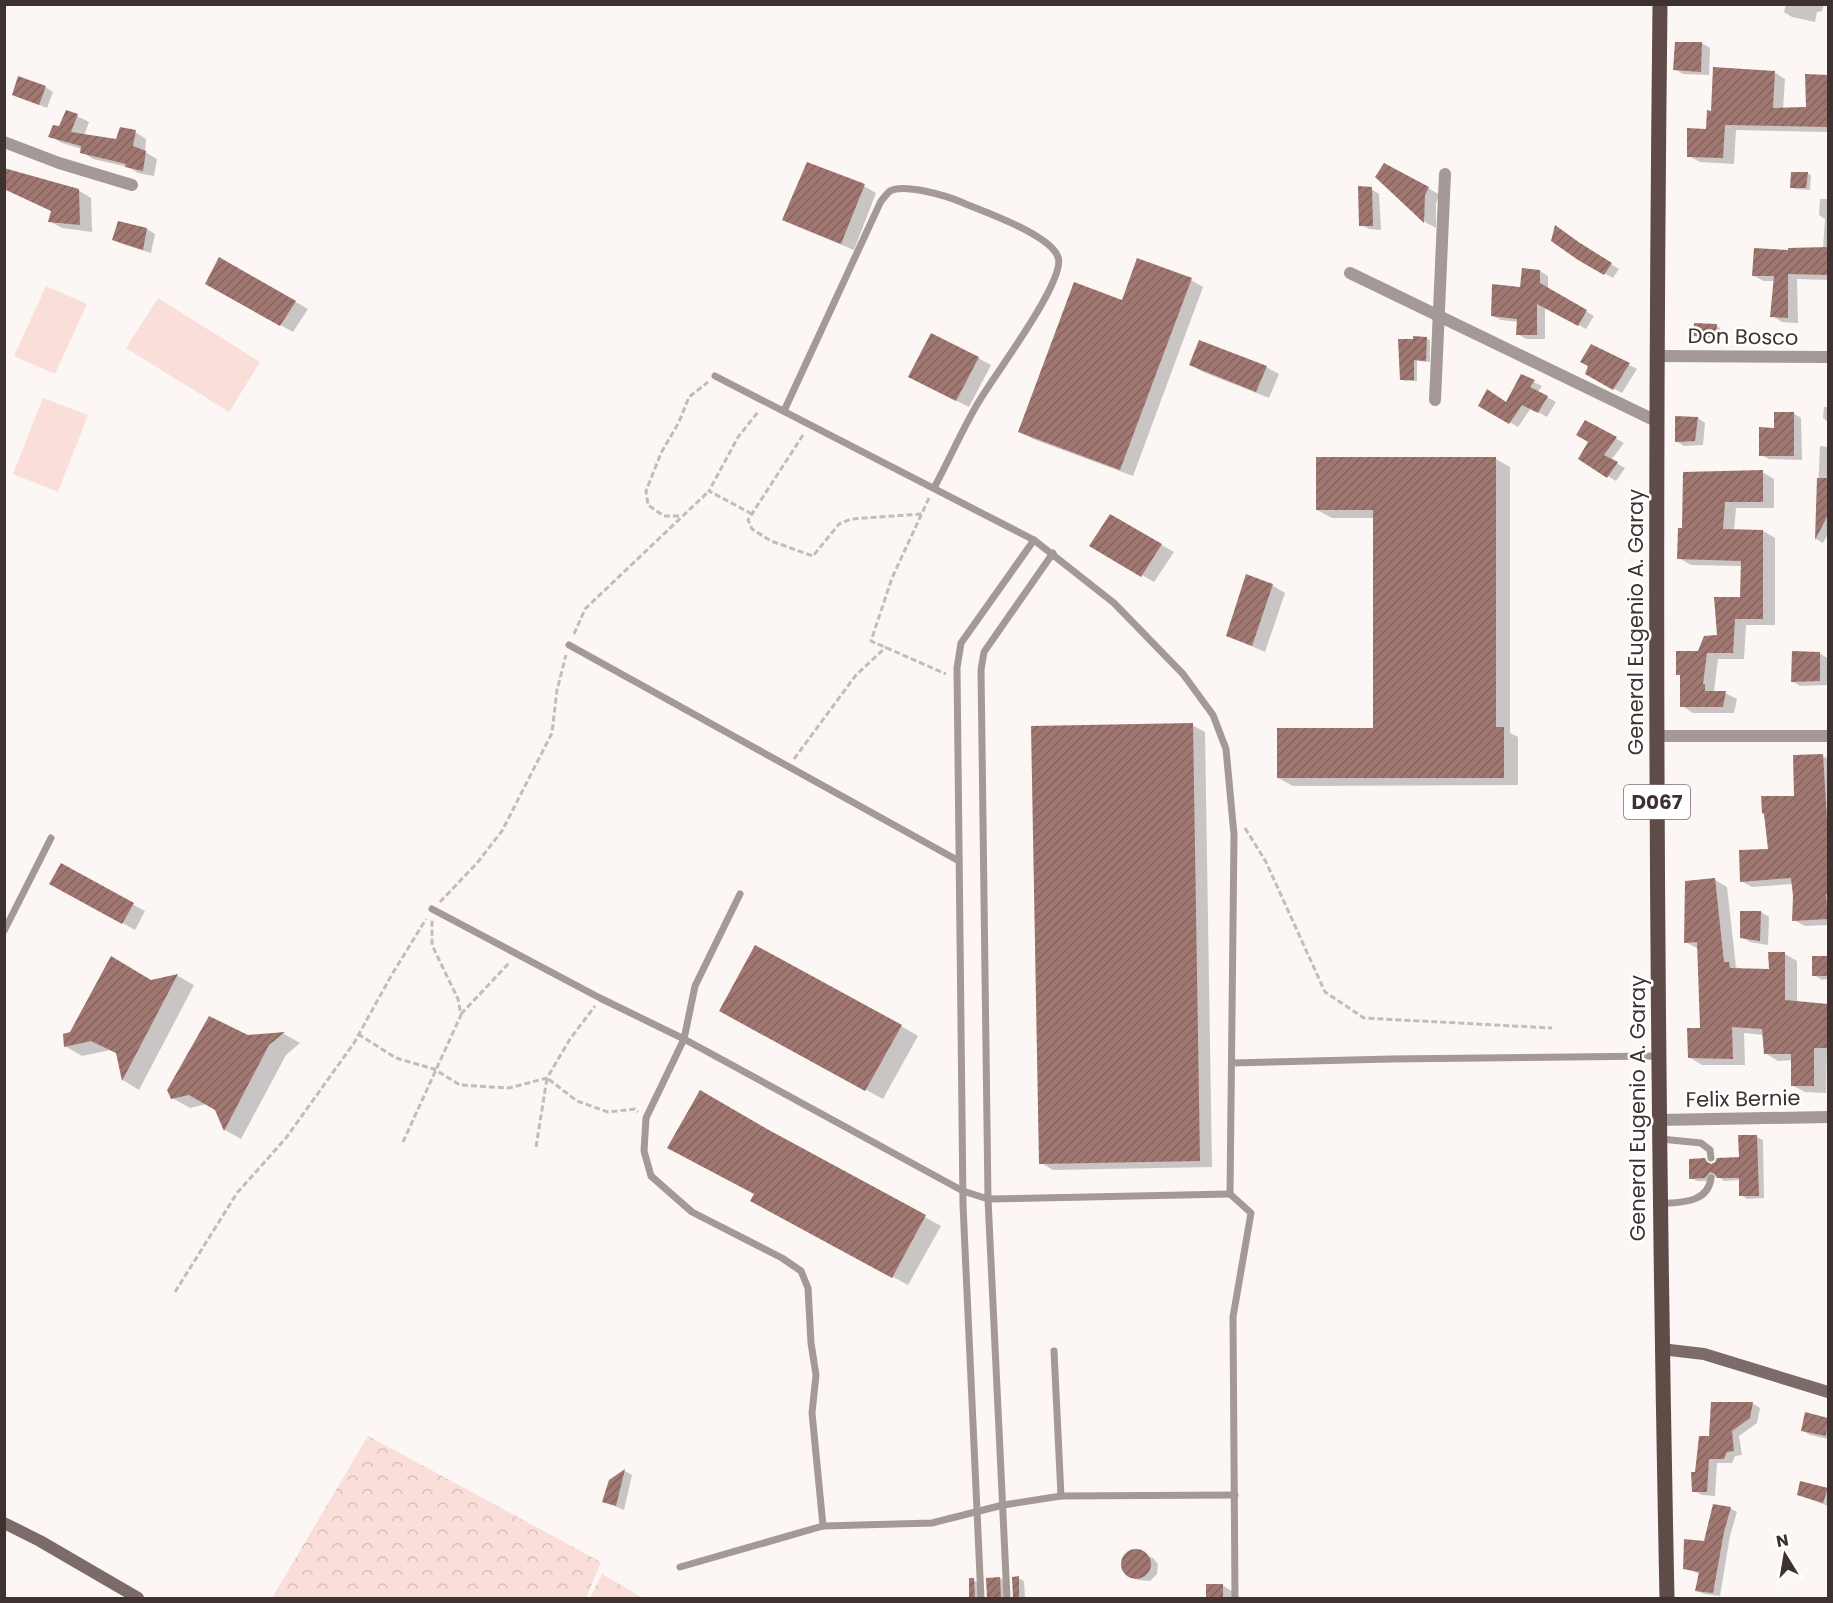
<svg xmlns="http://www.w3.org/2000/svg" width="1833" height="1603" font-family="Poppins,sans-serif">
<defs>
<pattern id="forest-crowns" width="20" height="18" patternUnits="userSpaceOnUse" patternTransform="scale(1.5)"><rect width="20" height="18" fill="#faded9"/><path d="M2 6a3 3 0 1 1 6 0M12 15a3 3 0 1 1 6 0" fill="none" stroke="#d7bfbb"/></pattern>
<pattern id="building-hatch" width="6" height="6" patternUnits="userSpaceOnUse" patternTransform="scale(1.5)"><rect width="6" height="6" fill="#a17871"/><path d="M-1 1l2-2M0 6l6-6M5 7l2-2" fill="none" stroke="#84635d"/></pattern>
</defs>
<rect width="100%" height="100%" fill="#fcf7f5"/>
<g fill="url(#forest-crowns)">
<path d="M368 1436 601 1562 586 1598H272Z"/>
<path d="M602 1574 643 1598H590Z"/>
</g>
<g fill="#faded9">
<path d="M46 286 87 304 55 374 14 356Z"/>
<path d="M158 298 260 362 229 412 126 348Z"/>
<path d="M43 398 88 415 58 492 13 474Z"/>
</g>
<g fill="#0003">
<path d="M1786 4H1824L1822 11 1817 12 1815 22 1792 17 1784 12Z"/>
<path d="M1702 43 1710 48 1709 75 1683 74 1675 69Z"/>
<path d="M1774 72 1785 79 1783 109H1807V75L1828 76V132L1736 130 1734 164 1700 162 1689 156 1707 130 1713 113Z"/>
<path d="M45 87 53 92 47 108 14 95Z"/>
<path d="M67 111 89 122 84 136 117 140 135 132 146 139 145 152 157 159 154 176 138 173 128 167 93 159 82 152V149L62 143 50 136 60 128Z"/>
<path d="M1807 173 1811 175 1810 190 1795 189 1791 187Z"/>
<path d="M1377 177 1428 188 1440 195 1436 203V228L1425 222Z"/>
<path d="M864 186 876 193 854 250 796 226 784 219Z"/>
<path d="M4 189 78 190 91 198 92 232 62 228 49 221 52 211Z"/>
<path d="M1371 189 1379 194 1381 230 1369 229 1361 225Z"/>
<path d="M1820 199H1828V280L1797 279 1798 323 1782 322 1772 316 1775 281H1764L1754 276 1790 251 1823 248 1825 219 1819 215Z"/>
<path d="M147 229 155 234 151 253 122 244 114 240Z"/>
<path d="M1588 250 1619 269 1613 278 1579 259Z"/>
<path d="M220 259 308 309 293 332 207 284Z"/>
<path d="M1540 271 1548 276V289L1594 316 1586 329 1545 306V339H1526L1518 334 1519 322 1501 320 1493 316Z"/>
<path d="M1191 280 1203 287 1133 476 1033 439 1020 432 1123 302Z"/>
<path d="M1716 326 1720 328 1719 338 1698 337 1695 335Z"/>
<path d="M1426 338 1430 340V362L1417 361V381H1405L1401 379Z"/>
<path d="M1591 346 1637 369 1622 393 1587 374 1590 365Z"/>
<path d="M978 358 991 365 969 407 923 384Z"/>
<path d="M1191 365 1266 367 1279 374 1269 398 1203 372Z"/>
<path d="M1521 376 1542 386 1538 392 1556 402 1547 417 1531 408 1518 427 1480 405 1507 404Z"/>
<path d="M1824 407H1828V422L1823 418Z"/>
<path d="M1793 413 1801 418 1802 460 1769 459 1761 455 1776 429Z"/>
<path d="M1698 418 1705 423 1703 445 1684 446 1676 441Z"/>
<path d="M1585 422 1624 443 1611 460 1625 468 1616 481 1580 459 1591 441Z"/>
<path d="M1820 446 1828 447V534L1823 543 1816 539Z"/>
<path d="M1496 459 1510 467V733L1518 737V785L1293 786 1278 778 1375 729V518H1332L1317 510Z"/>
<path d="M1762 472 1774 479V508H1736L1734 531H1763L1775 538V625H1746L1744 659H1718L1714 691 1725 693 1737 699 1734 713H1693L1682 706V677L1678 674 1699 652 1718 637 1742 598V566L1691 565 1679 558 1683 530Z"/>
<path d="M1111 516 1174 552 1154 582 1091 546Z"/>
<path d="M1272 585 1285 593 1265 652 1228 636Z"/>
<path d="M1819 653 1827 658 1828 685 1800 686 1792 681Z"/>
<path d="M1192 725 1205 732 1212 1167 1053 1170 1041 1163Z"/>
<path d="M1823 756 1828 759V925L1805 926 1794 920 1793 884 1752 887 1741 881 1769 850 1796 798Z"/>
<path d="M61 865 145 911 135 930 51 883Z"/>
<path d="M1715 880 1727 887 1736 967 1741 970 1770 971 1785 954 1797 961V1003L1828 1006 1826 1093 1805 1092 1792 1085 1793 1060 1778 1061 1765 1053 1764 1035 1744 1033 1745 1065H1702L1689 1057 1702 1029 1699 949 1685 942Z"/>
<path d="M1741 912H1761L1769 917 1768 945 1750 942 1742 937Z"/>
<path d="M1828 957V979L1822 980 1814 975V958Z"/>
<path d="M178 976 194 985 139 1090 123 1080 117 1054 110 1050 82 1056 65 1046 151 982Z"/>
<path d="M738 1021 901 1026 918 1036 883 1099Z"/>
<path d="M284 1034 300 1043 286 1055 241 1139 225 1130 216 1109 207 1104 190 1108 172 1098 248 1037Z"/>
<path d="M772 1133 941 1226 908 1285 768 1209Z"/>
<path d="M1757 1137 1763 1140 1764 1198 1747 1199 1741 1195V1180L1724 1181 1717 1175 1711 1181H1697L1691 1178 1705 1160 1712 1165 1740 1159Z"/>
<path d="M1752 1403 1760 1408 1757 1423 1739 1436 1742 1455 1735 1456 1732 1463H1717L1715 1496 1702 1495 1694 1491 1696 1473 1711 1438Z"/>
<path d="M1806 1413 1828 1420V1439L1810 1435 1802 1430Z"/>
<path d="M625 1471 632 1475 624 1510 603 1501 610 1481Z"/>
<path d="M1827 1490 1828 1506 1799 1495Z"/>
<path d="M1730 1508 1737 1512 1730 1536 1720 1596 1704 1594 1697 1591 1700 1574 1684 1568Z"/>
<path d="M1137 1551 1153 1558 1158 1564 1157 1574 1150 1581 1138 1580 1129 1575 1122 1566 1123 1558 1129 1552Z"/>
<path d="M1000 1578 1006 1582 1007 1598H988Z"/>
<path d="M1018 1578 1024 1581 1025 1598H1014Z"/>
<path d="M971 1580 980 1583 981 1598H971Z"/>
<path d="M1222 1585 1235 1593V1598H1208Z"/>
</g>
<g fill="url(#building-hatch)">
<path d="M1675 42H1702L1701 72 1673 70Z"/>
<path d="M1713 67 1775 71 1773 108 1806 107 1805 74 1828 75V127L1725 125 1723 158 1687 157V128L1706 129 1707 110 1711 111Z"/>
<path d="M18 76 46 86 39 105 12 95Z"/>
<path d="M66 110 78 114 71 132 116 139 120 127 136 130 133 146 146 151 143 171 125 167 126 164 80 153 81 146 48 137 53 125 59 126Z"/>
<path d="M807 162 865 184 841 244 782 220Z"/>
<path d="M1384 163 1429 187 1425 195 1424 223 1375 177Z"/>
<path d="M4 168 79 189 80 225 48 222 51 211 4 189Z"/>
<path d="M1791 172H1808L1806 188H1790Z"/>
<path d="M1358 186 1372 187 1373 226H1359Z"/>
<path d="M118 221 147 228 143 250 112 240Z"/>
<path d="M1555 225 1580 243 1612 263 1604 275 1578 260 1551 241Z"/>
<path d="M1828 247V275L1788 274V318L1770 317 1774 276H1752L1754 248 1788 250V248Z"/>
<path d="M219 257 296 301 280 326 205 284Z"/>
<path d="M1137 258 1192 278 1120 470 1018 432 1074 282 1122 300Z"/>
<path d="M1522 268 1540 270V283L1587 310 1578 326 1537 304V335H1516L1517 319 1491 316 1492 284 1520 287Z"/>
<path d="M1694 323 1717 324 1716 337 1693 336Z"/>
<path d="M931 333 979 357 956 401 908 377Z"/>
<path d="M1413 336 1427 337 1426 361 1414 360V380H1400L1398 339H1413Z"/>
<path d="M1199 340 1267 366 1256 392 1189 365Z"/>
<path d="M1591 344 1630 363 1613 390 1585 374 1588 366 1580 362Z"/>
<path d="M1521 374 1535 380 1530 387 1548 396 1538 413 1522 405 1509 424 1478 406 1487 389 1506 402Z"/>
<path d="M1774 412H1794V456H1759V427L1774 428Z"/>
<path d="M1675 416 1698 417 1695 441 1675 442Z"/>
<path d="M1585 420 1617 437 1604 455 1618 462 1607 478 1578 459 1588 442 1576 435Z"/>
<path d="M1316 457H1496V727H1504V778H1277V728H1373V510H1316Z"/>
<path d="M1763 470V502H1725L1723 529 1763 530V619H1735L1733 653H1707L1703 684H1705V691H1726L1723 707H1680V675H1676V651H1698L1704 636 1717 635 1714 597H1740L1741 561 1677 559 1678 528H1682L1683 472Z"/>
<path d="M1817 478H1828V515L1815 540Z"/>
<path d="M1110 514 1162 544 1141 577 1089 546Z"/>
<path d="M1246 574 1273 584 1252 646 1226 636Z"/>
<path d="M1792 651 1820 652V681L1791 682Z"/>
<path d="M1193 723 1200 1161 1039 1164 1031 726Z"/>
<path d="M1823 754 1828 836V866H1827L1828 894H1826L1828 919 1792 921 1793 896 1791 878 1740 882 1739 850 1768 849 1764 814 1762 813 1761 796H1794L1793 755Z"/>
<path d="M61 863 134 903 122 924 49 884Z"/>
<path d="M1715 878 1724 962H1729L1730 968 1769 969 1768 952H1785V1000L1828 1004V1048H1814V1086H1791V1054H1764L1762 1029 1732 1027 1733 1059 1688 1058 1687 1028H1700L1697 942 1684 943 1685 881Z"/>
<path d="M1740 911H1761L1760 941 1740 938Z"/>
<path d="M755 945 902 1025 865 1091 719 1011Z"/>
<path d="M111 956 151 980 178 974 122 1081 116 1053 91 1041 64 1047 63 1034 70 1032Z"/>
<rect x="1812" y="956" width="16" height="20"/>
<path d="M209 1016 248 1035 285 1032 269 1045 224 1131 215 1110 189 1095 171 1099 167 1090Z"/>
<path d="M700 1090 767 1129 926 1215 892 1278 750 1201 754 1194 667 1148Z"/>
<path d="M1738 1135H1757L1759 1196H1739V1178H1717L1715 1174 1710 1172 1705 1178 1689 1179V1159L1705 1158 1707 1162 1711 1164 1715 1162 1717 1158 1739 1157Z"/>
<path d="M1711 1402H1753L1750 1418 1732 1431 1734 1451 1727 1452 1724 1459H1709L1707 1492H1692L1691 1472H1695L1699 1436H1709Z"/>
<path d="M1805 1412 1828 1418 1826 1436 1801 1431Z"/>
<path d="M625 1469 616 1506 602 1502 609 1480Z"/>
<path d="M1800 1481 1828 1488 1823 1503 1797 1495Z"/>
<path d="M1713 1504 1731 1507 1724 1532 1713 1593 1695 1591 1699 1572 1683 1569 1684 1539 1704 1541Z"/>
<circle cx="1136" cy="1564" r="15"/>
<path d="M1019 1576V1599H1013L1012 1577Z"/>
<path d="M1000 1577 1001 1599H987L986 1578Z"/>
<path d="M969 1578H974L975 1599H969Z"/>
<rect x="1206" y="1584" width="17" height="15"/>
</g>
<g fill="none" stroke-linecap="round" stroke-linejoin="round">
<g stroke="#c2bcba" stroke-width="3" stroke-dasharray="6 3" stroke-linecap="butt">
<path d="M803 435 748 520 752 529 771 541 813 556 839 524 851 519 922 514"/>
<path d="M929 498 892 578 871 641 946 674"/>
<path d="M752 514 709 491 738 437 758 412"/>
<path d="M679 516H664L648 505 646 491 661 453 679 422 689 397 708 382"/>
<path d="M574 634 585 609 709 491"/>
<path d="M794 759 856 675 886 647"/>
<path d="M1245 828 1266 862 1325 992 1364 1018 1552 1028"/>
<path d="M440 902 477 863 502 831 552 733 557 690 566 655"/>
<path d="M461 1014 510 962"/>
<path d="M358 1034 396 1058 434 1069 460 1085 509 1088 547 1078 570 1039 595 1006"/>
<path d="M403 1142 461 1015 458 999 432 945V920"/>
<path d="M536 1147 547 1078 577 1101 608 1112 635 1109 638 1112"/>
<path d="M175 1292 237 1193 286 1138 354 1043 391 976 426 919"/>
</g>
<g stroke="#a49996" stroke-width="7">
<path d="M715 376 1034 540 1114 603 1183 674 1213 715 1226 749 1234 835 1230 1194 1251 1213 1233 1317 1235 1598"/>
<path d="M784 411 881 201C884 198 887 193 890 191 904 183 947 196 961 202 984 212 1050 234 1058 257 1067 280 992 378 978 403 962 430 949 460 934 488"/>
<path d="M569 645 959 861"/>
<path d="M432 909 600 998 684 1039 963 1191 988 1199 1230 1194"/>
<path d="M4 931 51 838"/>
<path d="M1232 1063 1391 1059 1658 1056"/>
<path d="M1661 1139 1701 1143 1710 1150 1711 1158"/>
<path d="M1659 1204C1679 1202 1708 1204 1711 1178"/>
<path d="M1054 1351 1061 1496"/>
<path d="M823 1526 932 1523 1003 1505 1061 1496 1235 1495"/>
<path d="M680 1567 823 1526 812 1413 816 1375 811 1343 808 1288 801 1271 782 1258 692 1212 651 1176 644 1151 646 1118 684 1039 695 986 740 894"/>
<path d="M981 1598 963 1205 957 668 961 643 1034 540"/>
<path d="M1007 1598 988 1199 981 670 984 652 1053 553"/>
</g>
<g stroke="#a49996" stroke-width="12">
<path d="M4 142 59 163 132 185"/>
<path d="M1350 273 1656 421"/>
<path d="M1656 356 1828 357"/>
<path d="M1435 400 1445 174"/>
<path d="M1657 736H1828"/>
<path d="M1658 1120 1828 1117"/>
</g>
<g stroke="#7c6b68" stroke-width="12">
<path d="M1661 1349 1704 1354 1828 1392"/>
<path d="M4 1523 40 1541 138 1598"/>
</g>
<path stroke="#5f4c48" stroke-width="15" d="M1660 4C1654 536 1656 1067 1667 1598"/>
</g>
<g text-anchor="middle" stroke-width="5" stroke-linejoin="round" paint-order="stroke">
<rect fill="#fff" stroke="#77706e" stroke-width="1.5" x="1624" y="785" width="66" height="34" rx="4.5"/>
<g font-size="20" font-weight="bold" fill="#3d3230">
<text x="1657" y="809">D067</text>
</g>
<g font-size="21" fill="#3d3230" stroke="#fff">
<text transform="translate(1743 337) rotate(1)" y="7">Don Bosco</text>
<text transform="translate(1636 622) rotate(-90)" y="7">General Eugenio A. Garay</text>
<text transform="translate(1743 1099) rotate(-1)" y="7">Felix Bernie</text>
<text transform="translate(1638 1108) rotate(-90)" y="7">General Eugenio A. Garay</text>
</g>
</g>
<rect width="1833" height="1603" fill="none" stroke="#3d3230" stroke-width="12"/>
<g transform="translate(1785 1555) rotate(349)" stroke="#ffffff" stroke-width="4.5" paint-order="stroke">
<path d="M0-4.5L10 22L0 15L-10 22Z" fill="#3d3230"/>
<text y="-9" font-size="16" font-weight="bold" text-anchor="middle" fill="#3d3230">N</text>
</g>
</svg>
